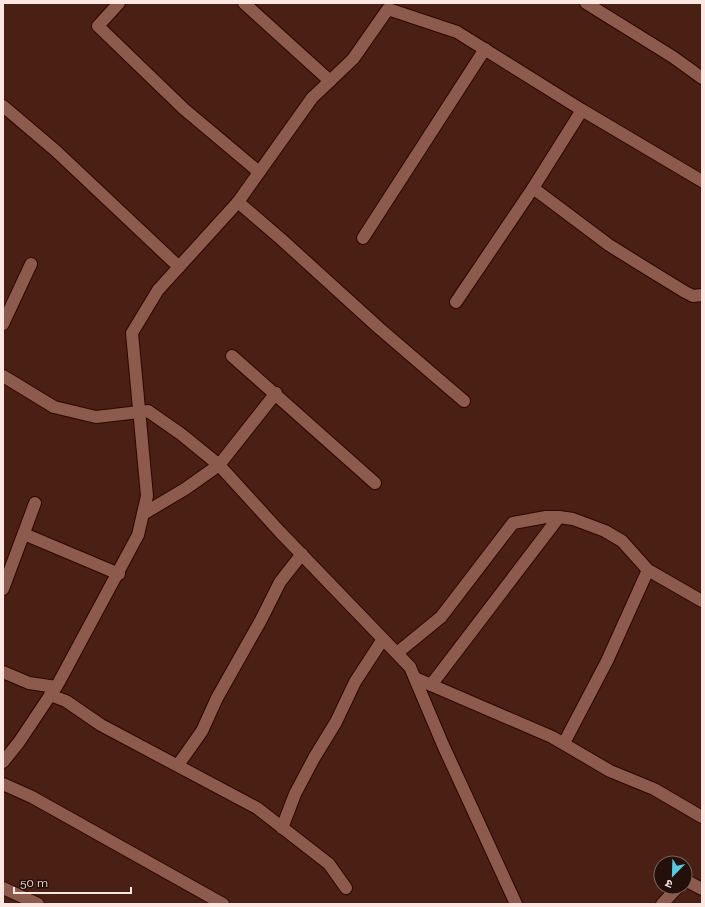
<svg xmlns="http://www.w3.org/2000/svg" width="705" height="907" font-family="Raleway,'Noto Sans Devanagari',sans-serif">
<rect width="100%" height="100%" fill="#4a1f14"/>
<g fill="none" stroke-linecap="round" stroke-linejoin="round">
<defs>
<g id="street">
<path d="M119 3 98 26 184 109 259 172"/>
<path d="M244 3 330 81"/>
<path d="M586 3 673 57 702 78"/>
<path d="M3 106 56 151 179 267"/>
<path d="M533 188 582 110"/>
<path d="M238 202 281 239 379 328 464 401"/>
<path d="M363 238 485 49"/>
<path d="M456 302 533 188 609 245 641 265 685 292 693 296 702 295"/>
<path d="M3 324 31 264"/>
<path d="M232 356 375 483"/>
<path d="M3 376 54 407 96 417 148 411 181 434 219 465 280 532 410 667 443 745 516 904"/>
<path d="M143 514 185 489 219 465 276 393"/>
<path d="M24 534 119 574"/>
<path d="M3 589 35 503"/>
<path d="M397 653 441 617 513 523 546 517H559L573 519 605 531 622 541 648 570 702 601"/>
<path d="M3 672 29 683 56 687"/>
<path d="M415 678 552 737 610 771 654 789 702 817"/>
<path d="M431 685 559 517"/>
<path d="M50 695 66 701 101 725 257 808 329 864 346 888"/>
<path d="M564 743 607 661 648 570"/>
<path d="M3 762 19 742 59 682 138 535 147 496 132 333 158 290 238 202 312 98 353 59 388 9 457 32 582 110 702 181"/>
<path d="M178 765 202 731 217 698 261 620 280 582 302 554"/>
<path d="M3 784 32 797 223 904"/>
<path d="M282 828 295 794 314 758 336 722 355 682 383 639"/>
<path d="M685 880 702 889"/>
<path d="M3 888 38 904"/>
<path d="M662 904 678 887"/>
</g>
</defs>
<use href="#street" stroke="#2e0600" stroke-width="14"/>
<use href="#street" stroke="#8d5b4e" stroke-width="12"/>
</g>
<rect width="705" height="907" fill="none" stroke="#fee7e0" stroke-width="8"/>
<g transform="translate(673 875) rotate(203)"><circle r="19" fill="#23100b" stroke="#7b6660"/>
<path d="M0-3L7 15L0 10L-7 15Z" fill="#58c9e3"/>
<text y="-6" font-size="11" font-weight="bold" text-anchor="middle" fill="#fee7e0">उ</text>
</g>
<path d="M14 887v6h117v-6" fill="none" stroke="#fee7e0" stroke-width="2"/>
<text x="20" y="887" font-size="12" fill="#fee7e0" stroke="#23100b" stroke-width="3" paint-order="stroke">50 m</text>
</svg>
